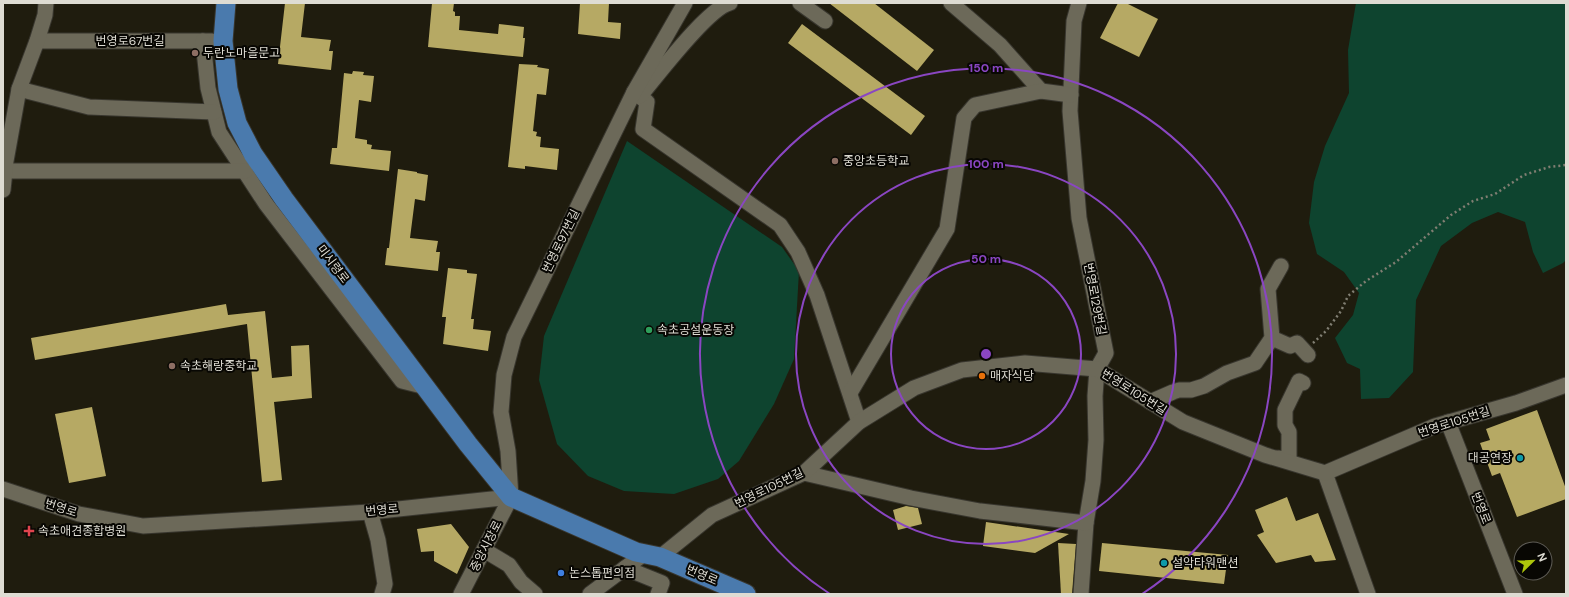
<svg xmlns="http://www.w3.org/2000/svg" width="1569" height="597" font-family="'DM Sans','Noto Sans KR',sans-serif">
<rect width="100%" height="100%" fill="#1f1c0e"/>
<g fill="#0e442f">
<path d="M1356 3H1566V260L1563 263 1543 273 1533 252 1525 222 1498 212 1472 223 1441 246 1416 300 1413 372 1389 398 1361 399 1360 369 1347 363 1335 338 1353 315 1359 293 1344 272 1317 254 1309 223 1314 182 1325 146 1349 93 1348 50Z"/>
<path d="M627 141 782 247 799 271 794 359 774 404 739 461 718 479 674 494 624 491 588 476 557 444 539 380 544 336Z"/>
</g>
<g fill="#b6a964">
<path d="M285 3H305L301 37 331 40 329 51H333L331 70 278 64Z"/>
<path d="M432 3H454L453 11 455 12V16H460L459 30 498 34 499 24 524 27 523 38H525L523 57 428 47Z"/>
<path d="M580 3H609L608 22 621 23 620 39 578 34Z"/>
<path d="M829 3H874L934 50 917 71Z"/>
<path d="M1118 3H1126L1158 19 1139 57 1100 38Z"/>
<path d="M802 24 925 116 911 135 788 43Z"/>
<path d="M519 64 538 65 537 67 549 69 546 95 537 94 533 131 537 132 536 136 541 137 540 147 559 149 557 170 525 166V169L508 167Z"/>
<path d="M353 71 364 72 363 75 374 76 371 102 359 100 355 138 367 140V144L372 145 371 149 391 151 389 171 330 164 332 148H337L344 73 352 74Z"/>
<path d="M398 169 417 172V173L428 175 425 201 415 199 410 238 438 241 436 252H440L438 271 385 265 387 248H389Z"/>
<path d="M448 268 467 270V273L477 274 471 319H474L473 329 491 331 488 351 443 344 446 317H442Z"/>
<path d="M226 304 228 315 265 311 272 378 292 376 291 346 309 345 312 398 274 402 282 480 262 482 247 324 35 360 31 338Z"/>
<path d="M92 407 106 476 69 483 55 414Z"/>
<path d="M1537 410 1566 489V499L1517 517 1500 473 1492 476 1480 443 1490 440 1486 429Z"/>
<path d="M1287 497 1296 521 1318 513 1336 560 1315 562 1311 555 1276 563 1257 535 1264 532 1255 510Z"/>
<path d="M906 506 918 508 922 524 898 530 893 510Z"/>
<path d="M986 522 1069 534 1035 553 983 546Z"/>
<path d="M451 524 469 547 457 574 434 561V551L421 552 417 529Z"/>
<path d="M1058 543 1076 544 1072 594H1061Z"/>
<path d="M1102 543 1228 555 1224 584 1099 571Z"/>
</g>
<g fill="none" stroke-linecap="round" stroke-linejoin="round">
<defs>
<g id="minor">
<path d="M800 3 825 21"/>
<path d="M951 3 1000 45 1041 91"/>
<path d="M1079 3 1074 21 1070 111 1079 218 1106 353 1097 369 1095 396 1096 440 1093 481 1086 523 1081 594"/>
<path d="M37 41H212"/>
<path d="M203 41 208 88 219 132 266 204 402 381 426 387"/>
<path d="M19 89 89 107 214 112"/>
<path d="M634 92 647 102 643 129 780 225 798 252 817 295 859 422"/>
<path d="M640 96C657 76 708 8 730 3"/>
<path d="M5 171H245"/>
<path d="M3 190 6 161 19 89 37 41 45 15 46 3"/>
<path d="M1272 338 1290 346 1297 343 1308 355"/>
<path d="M850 393 947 229 964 118 975 105 1041 91 1071 95"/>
<path d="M1150 402 1173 392 1179 390H1191L1204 386 1227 373 1255 363 1272 338 1268 289 1281 266"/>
<path d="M1448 422 1515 594"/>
<path d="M1278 458 1289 460V432L1285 425V410L1299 381 1303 383"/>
<path d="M804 473 911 498 980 511 1086 523"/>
<path d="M1325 473 1368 594"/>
<path d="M3 489 79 514 143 526 370 512 511 497"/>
<path d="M511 497 508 451 501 412 504 375 514 337 634 92 685 3"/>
<path d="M370 512 378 540 385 584 382 594"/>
<path d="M484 550 509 565 521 582 535 594"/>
<path d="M644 554 625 568 662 583 658 594"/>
<path d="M660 557 712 515 804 473 859 422 914 388 962 370 1025 363 1097 369 1183 422 1265 455 1325 473 1435 426 1516 403 1566 385"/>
<path d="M461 594 511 497"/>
<path d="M590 594 625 568"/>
</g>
<path id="major" d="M226 3 223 41 228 89 237 123 253 154 284 199 468 444 511 497 636 552 660 557 746 594"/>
</defs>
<use href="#minor" stroke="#38362e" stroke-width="17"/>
<use href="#major" stroke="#38362e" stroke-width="21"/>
<path stroke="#807e72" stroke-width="2.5" stroke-dasharray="2 3" stroke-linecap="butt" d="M1313 343 1326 331 1341 311 1348 296 1366 281 1396 262 1451 215 1473 201 1495 194 1524 175 1549 167 1566 165"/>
<use href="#minor" stroke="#6c6959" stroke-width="15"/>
<use href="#major" stroke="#4a7aad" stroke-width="19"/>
</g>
<g fill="none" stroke="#8a46c2" stroke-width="2">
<circle cx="986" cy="354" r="95"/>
<circle cx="986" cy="354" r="190"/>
<path d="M830 594A286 286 0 1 1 1142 594"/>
</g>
<g fill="#8d6e63" stroke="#080703" stroke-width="1.5">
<circle cx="195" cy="53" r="4"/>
<circle cx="835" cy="161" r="4"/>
<circle cx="172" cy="366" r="4"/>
</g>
<circle fill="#2e9e5b" stroke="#080703" stroke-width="1.5" cx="649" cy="330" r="4"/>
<circle fill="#e8710a" stroke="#080703" stroke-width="1.5" cx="982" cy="376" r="4"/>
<g fill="#0f9aa8" stroke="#080703" stroke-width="1.5">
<circle cx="1520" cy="458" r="4"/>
<circle cx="1164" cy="563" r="4"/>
</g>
<path fill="#e0444e" stroke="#080703" stroke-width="1.5" d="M27 525h4v4h4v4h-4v4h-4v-4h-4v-4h4z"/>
<circle fill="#3f7fe0" stroke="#080703" stroke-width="1.5" cx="561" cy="573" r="4"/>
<g text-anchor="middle" stroke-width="4" stroke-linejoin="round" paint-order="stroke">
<g font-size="12" fill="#dedcd3" stroke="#080703">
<text x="130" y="45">번영로67번길</text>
<text transform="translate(561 241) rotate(-64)" y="4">번영로97번길</text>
<text transform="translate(333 264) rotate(53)" y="4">미시령로</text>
<text transform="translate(1095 299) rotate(79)" y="4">번영로129번길</text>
<text transform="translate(1134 392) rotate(32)" y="4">번영로105번길</text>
<text transform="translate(1454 422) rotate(-18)" y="4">번영로105번길</text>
<text transform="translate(769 488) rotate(-26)" y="4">번영로105번길</text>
<text transform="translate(61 508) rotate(18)" y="4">번영로</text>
<text transform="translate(1481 508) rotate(69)" y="4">번영로</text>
<text transform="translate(382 510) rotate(-5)" y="4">번영로</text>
<text transform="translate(486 546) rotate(-63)" y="4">중앙시장로</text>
<text transform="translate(702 575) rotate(23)" y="4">번영로</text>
</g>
<g font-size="12" fill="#dedcd3" stroke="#080703" text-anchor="start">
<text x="203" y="57">두란노마을문고</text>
<text x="843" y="165">중앙초등학교</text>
<text x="657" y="334">속초공설운동장</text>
<text x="180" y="370">속초해랑중학교</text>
<text x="990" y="380">매자식당</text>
<text x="1512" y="462" text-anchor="end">대공연장</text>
<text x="38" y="535">속초애견종합병원</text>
<text x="1172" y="567">설악타워맨션</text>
<text x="569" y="577">논스톱편의점</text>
</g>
</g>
<circle cx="986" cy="354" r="6" fill="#8a46c2" stroke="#080703" stroke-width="2"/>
<g font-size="12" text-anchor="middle" font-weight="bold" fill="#8a46c2" stroke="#080703" stroke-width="4" stroke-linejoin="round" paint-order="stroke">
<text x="986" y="72">150 m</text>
<text x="986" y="168">100 m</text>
<text x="986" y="263">50 m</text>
</g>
<rect width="1569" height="597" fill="none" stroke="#dedcd3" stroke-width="8"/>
<g transform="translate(1533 561) rotate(67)"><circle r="19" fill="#080703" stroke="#5e5c56"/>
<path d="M0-3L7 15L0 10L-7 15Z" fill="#aec60b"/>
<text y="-6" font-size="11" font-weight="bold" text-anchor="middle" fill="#dedcd3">N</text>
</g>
</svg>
